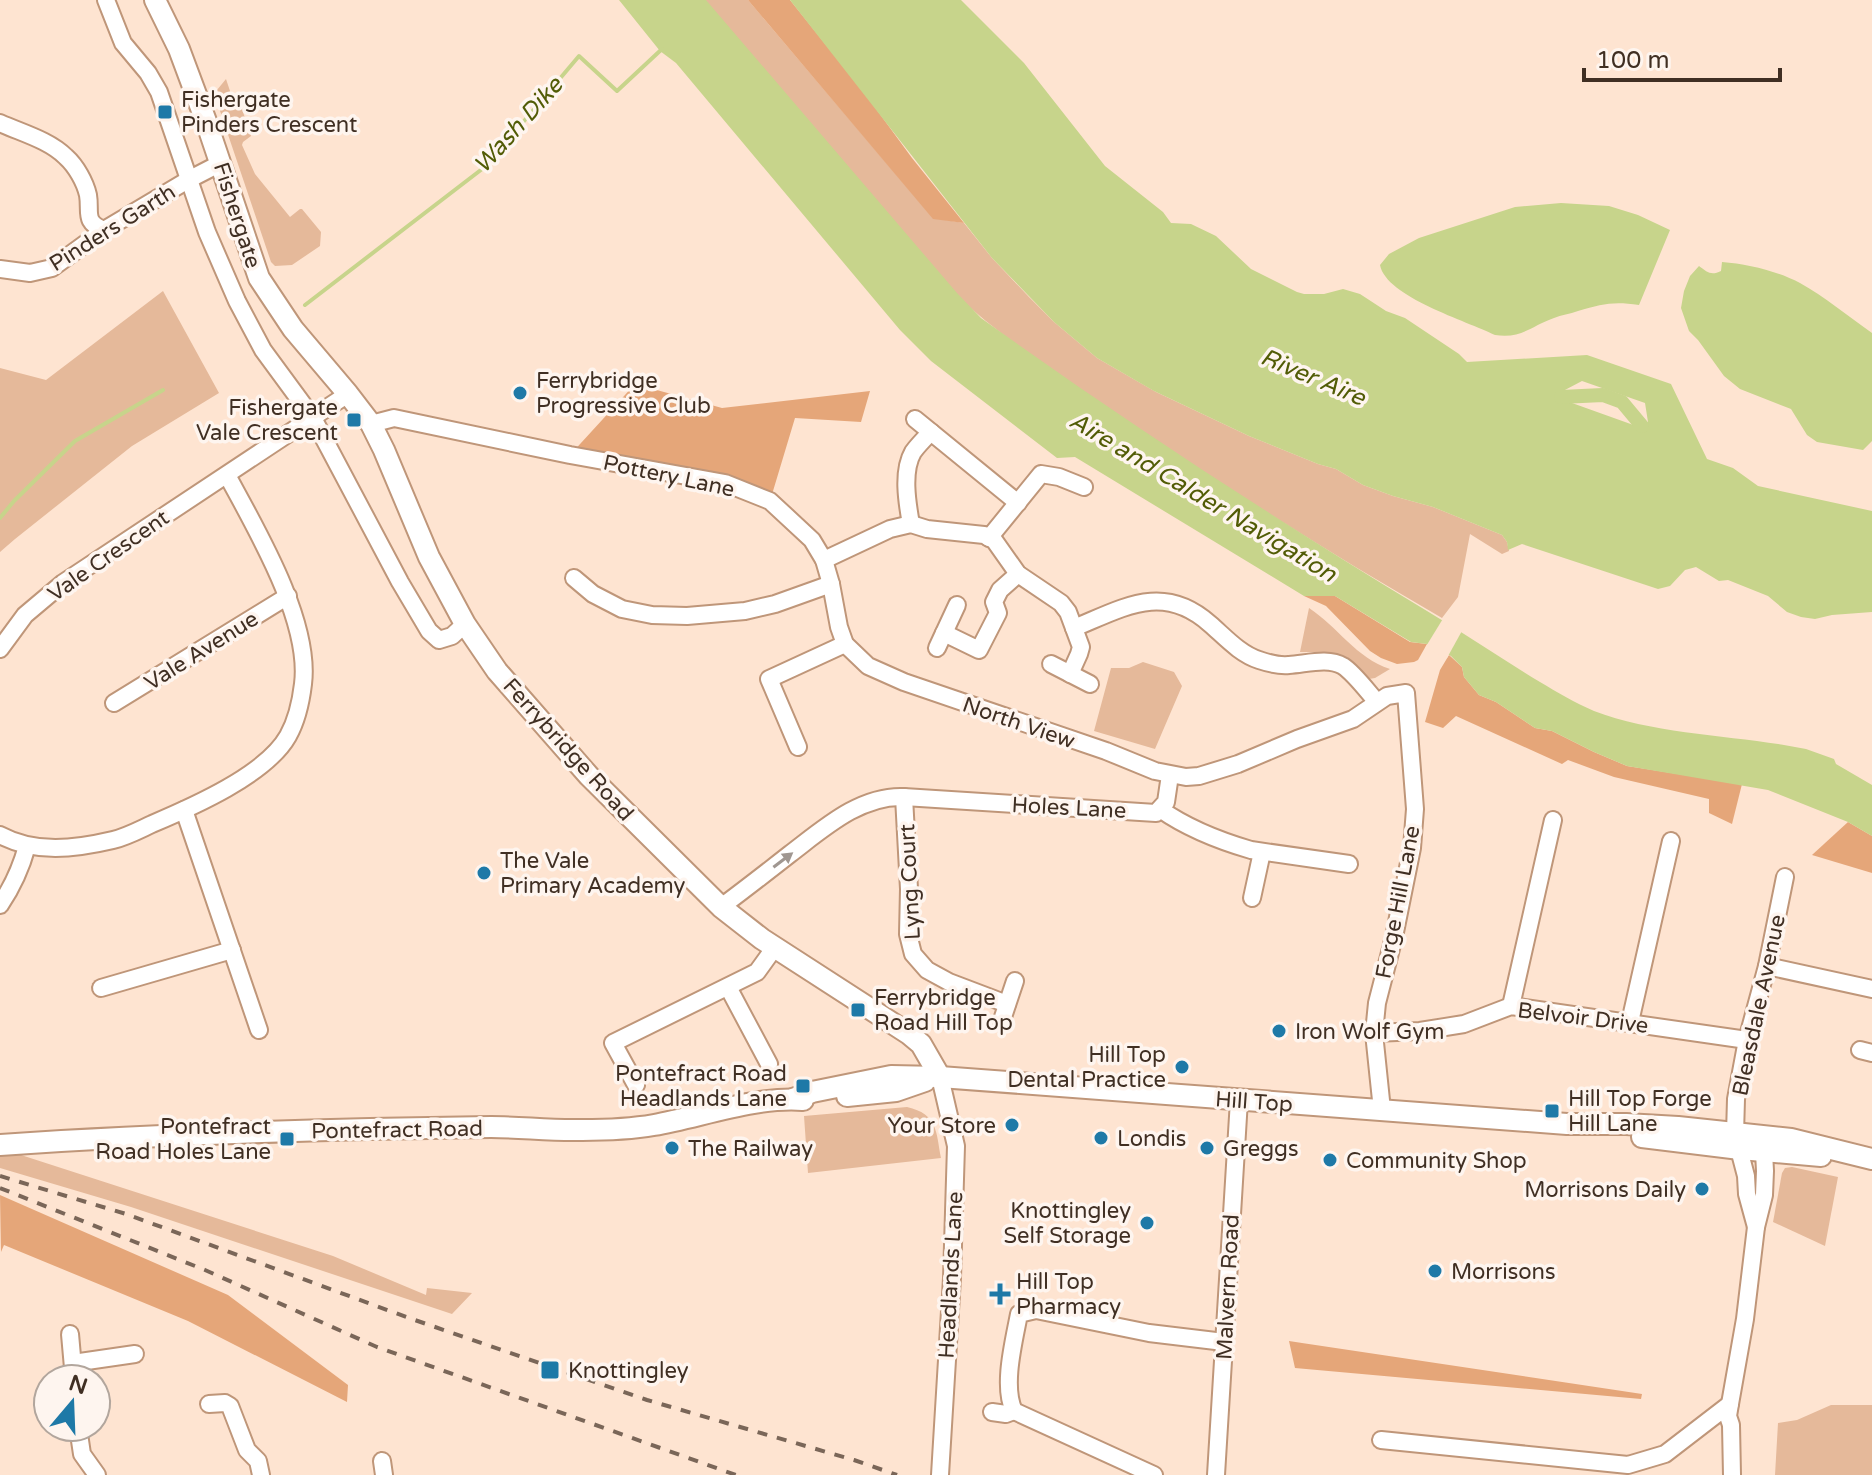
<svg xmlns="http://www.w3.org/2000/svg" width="1872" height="1475" font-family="'Varela Round',sans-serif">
<rect width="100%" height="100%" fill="#fee4d1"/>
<g fill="#e5b99a">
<path d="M705 0H748L933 218 964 223 992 258 1029 297 1054 322 1097 358 1156 392 1249 436 1318 464 1336 469 1363 485 1393 496 1433 507 1502 535 1507 542 1509 551 1502 554 1470 534 1458 597 1442 618C1334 556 1229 490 1126 420 1067 380 1006 342 954 293Z"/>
<path d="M226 79 236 109H242L251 136 243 142 242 145 255 174 290 217 300 209H302L321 232 320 246 292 265 275 266 271 262 215 96 217 90Z"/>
<path d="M163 291 219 393 132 446 15 539 0 552V368L46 380Z"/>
<path d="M1309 608C1338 627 1356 658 1390 669L1375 678 1369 679 1366 677 1355 664 1335 654 1328 652H1300Z"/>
<path d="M1143 662 1174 672 1182 686 1155 749 1094 731 1111 668H1129Z"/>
<path d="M907 1107C938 1114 936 1132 941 1158L808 1173 804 1116Z"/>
<path d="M21 1155 333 1256 426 1295 427 1288 472 1293 452 1314 131 1207 0 1168V1156Z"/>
<path d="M1792 1167 1838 1177 1825 1246 1773 1222 1782 1173 1785 1168Z"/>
<path d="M1831 1405H1872V1475H1775L1778 1423 1797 1420Z"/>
</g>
<g fill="#e5a679">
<path d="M748 0H790L863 91 912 158 964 223 933 219Z"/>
<path d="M635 384 722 408 870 391 861 422 795 418 770 501 570 455Z"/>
<path d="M1304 596H1335L1410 642 1427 644 1418 660 1414 662 1397 664 1381 658 1370 651 1326 606Z"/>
<path d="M1449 655 1462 667 1464 677 1479 695 1496 702 1535 728 1552 731 1594 752 1627 766 1742 784 1732 824 1709 813V799L1614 777 1568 760 1562 764 1456 716 1443 728 1425 722 1440 670Z"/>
<path d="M1848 822 1872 836V873L1812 855Z"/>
<path d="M0 1195 228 1295 348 1385 347 1402 188 1321 4 1245 1 1252Z"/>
<path d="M1289 1341 1302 1343 1642 1394 1641 1399 1295 1368Z"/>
</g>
<g fill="#c7d48b" fill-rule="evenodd">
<path d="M619 0H706L957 293 981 318C1126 422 1275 519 1427 611 1465 634 1502 659 1540 682 1557 692 1575 703 1594 711 1651 733 1723 735 1784 745L1806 749 1834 759 1836 764 1872 785V836L1848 822 1768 790 1627 766 1594 752 1552 731 1535 728 1496 702 1479 695 1464 677 1462 667 1451 656 1427 644 1411 642 1335 596H1304L1075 457 1057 458 931 361 900 330 676 63 660 51Z"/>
<path d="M790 0H961L1024 63 1105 166 1163 212 1171 223 1191 224 1216 236 1251 269 1297 292 1304 294H1324L1343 289 1360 294 1386 311 1405 318 1459 354 1467 362 1587 355 1671 384 1707 459 1733 468 1758 486 1872 511V612L1832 615 1815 619 1801 617 1787 612 1768 596 1728 580 1719 581 1696 567 1685 570 1670 586 1658 589 1522 544 1508 550 1507 542 1502 535 1433 507 1393 496 1363 485 1336 469 1318 464 1249 436 1154 391 1097 358 1054 322 992 258ZM1582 381 1645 403 1648 422 1639 427 1572 403 1561 397 1563 391Z"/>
<path d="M1561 203 1609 206 1638 215 1670 230 1639 305C1613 301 1602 304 1578 311 1570 314 1561 315 1554 318 1531 326 1522 339 1495 335 1467 321 1386 297 1380 265L1389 254 1419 238 1515 207Z"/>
<path d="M1722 262C1748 264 1777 271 1800 283 1825 297 1848 316 1872 333V441L1863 450 1817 442 1807 435 1791 409 1740 389 1724 376 1698 340 1689 331 1681 308 1684 291 1690 276 1699 266C1707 272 1711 276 1721 271Z"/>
</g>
<path fill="#fee4d1" d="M1444 617 1463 629 1447 658 1425 648Z"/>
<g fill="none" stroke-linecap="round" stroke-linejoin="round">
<g stroke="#c7d48b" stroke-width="4">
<path d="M305 305 486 166 579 56 617 91 662 49"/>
<path d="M0 518 14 501 75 441 163 390"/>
</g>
<path stroke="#c7d48b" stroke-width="14" d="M1561 397 1603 395 1622 402 1642 426"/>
<defs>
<g id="minor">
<path d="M106 0 123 43 148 73 159 92 207 232 237 301 263 350 313 418 400 582 429 631 439 640 452 636 465 624"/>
<path d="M0 123C22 133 49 140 66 157 76 166 85 182 88 195 91 212 83 222 104 230"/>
<path d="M0 269 30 273 52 268 104 230 188 180 221 163"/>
<path d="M915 419 1018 503"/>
<path d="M371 424 394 418 570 455 725 483 770 501 812 540 824 560 831 584 839 627 845 644 868 666 904 682 1106 751 1155 771 1186 777 1199 776 1238 764 1297 739 1353 719 1387 696 1406 693 1415 809 1412 848 1394 937 1377 1003 1374 1033 1382 1110"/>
<path d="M911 524C907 502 902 471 913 452 918 445 925 438 931 432"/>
<path d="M989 538 1041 474 1059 477 1084 487"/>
<path d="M824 560 890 529 911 524 927 529 984 535 994 540 1018 574 1061 603 1068 612 1081 647 1079 654 1070 674"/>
<path d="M574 578 593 594 622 609 652 615 687 616 745 611 775 604 831 584"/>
<path d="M1074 628C1123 608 1163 582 1210 624 1225 637 1240 654 1259 660 1268 663 1280 666 1289 665 1306 664 1328 657 1343 666 1354 673 1368 692 1377 702"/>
<path d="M944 633 979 650 998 613 994 602 1000 590 1018 574"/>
<path d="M937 648 957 605"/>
<path d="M0 649 25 615 63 583 348 394"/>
<path d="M1051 664 1090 684"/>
<path d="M114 703 288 596"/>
<path d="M798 747 769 679 845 644"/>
<path d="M904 797 909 889 908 934 913 954 927 970 949 982 1007 1004"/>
<path d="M1160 809C1187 828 1220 841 1251 850L1349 864"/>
<path d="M184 810 259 1030"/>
<path d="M0 835C35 854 75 849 113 840 126 837 139 830 152 824 192 807 266 775 288 736 297 720 301 701 303 684 311 621 256 529 227 475"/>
<path d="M1252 898 1262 852"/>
<path d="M0 905C13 886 21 868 27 846"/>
<path d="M721 907C744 890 767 872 790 854 823 829 860 795 904 797L1156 813 1166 802 1170 775"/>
<path d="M1767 966 1872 989"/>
<path d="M728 987 769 1064"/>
<path d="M101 988 232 950"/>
<path d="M1511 1006 1553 820"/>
<path d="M1630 1022 1671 841"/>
<path d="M1001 1023 1015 981"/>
<path d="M1374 1033 1420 1031 1464 1024 1511 1006 1747 1040"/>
<path d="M1860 1050 1872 1053"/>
<path d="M636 1085 613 1043 757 972 775 947"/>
<path d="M1756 1227 1747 1194 1746 1176 1735 1134 1736 1099 1747 1040 1767 966 1785 877"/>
<path d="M70 1334 74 1379"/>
<path d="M73 1363 135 1354"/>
<path d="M209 1404 225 1403 230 1406 247 1450 258 1461 261 1475"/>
<path d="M992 1412 1006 1414 1014 1411"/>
<path d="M78 1427 82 1454 97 1475"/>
<path d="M1381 1440 1628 1465 1665 1454 1730 1404"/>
<path d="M382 1461 384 1475"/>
<path d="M940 1475 952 1278 956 1146 940 1077"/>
<path d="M1154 1475 1014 1411C1002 1386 1014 1341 1019 1314L1036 1310 1149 1333 1224 1342"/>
<path d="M1216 1475 1239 1100"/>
<path d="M1732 1475 1731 1425 1728 1416 1730 1404 1745 1319 1756 1227 1764 1195 1765 1171 1764 1152 1755 1142"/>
</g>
<g id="major">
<path d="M155 0 179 49 207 124 259 278 293 329 348 394 371 424 384 450 429 557 465 624 497 671 589 776 721 907 762 939 909 1034 921 1044 940 1077"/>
<path d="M847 1096 896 1091 925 1081"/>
<path d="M793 1099 812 1092 891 1076 940 1077 1567 1124H1626L1678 1127 1791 1139 1872 1159"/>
<path d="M1642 1137 1740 1149 1821 1156"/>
<path d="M0 1145C163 1134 327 1129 491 1127 521 1127 551 1131 582 1130 605 1130 631 1129 654 1125 700 1117 757 1096 803 1100"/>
</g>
</defs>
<use href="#minor" stroke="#bf9679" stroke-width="20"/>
<use href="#major" stroke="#bf9679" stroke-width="24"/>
<use href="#minor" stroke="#fff" stroke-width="16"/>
<use href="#major" stroke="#fff" stroke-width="20"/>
<g stroke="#7a6658" stroke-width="4" stroke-dasharray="10 10" stroke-linecap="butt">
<path d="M0 1176 126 1214 409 1318 647 1400 854 1460 897 1475"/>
<path d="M0 1188 205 1270 377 1347 736 1475"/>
</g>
</g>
<defs><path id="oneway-solid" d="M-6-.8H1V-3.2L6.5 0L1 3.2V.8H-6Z" transform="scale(2)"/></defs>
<use fill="#a09791" href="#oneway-solid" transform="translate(783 860) rotate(-37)"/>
<g fill="#1e79a7" stroke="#fef5ef" stroke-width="3">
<rect x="157" y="104" width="16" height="16" rx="4"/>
<circle cx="520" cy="393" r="8"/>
<rect x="346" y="412" width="16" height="16" rx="4"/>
<circle cx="484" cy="873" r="8"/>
<rect x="850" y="1002" width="16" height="16" rx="4"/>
<circle cx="1279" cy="1031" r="8"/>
<circle cx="1182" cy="1067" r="8"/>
<rect x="795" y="1078" width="16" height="16" rx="4"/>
<rect x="1544" y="1103" width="16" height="16" rx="4"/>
<circle cx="1012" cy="1125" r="8"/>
<circle cx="1101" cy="1138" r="8"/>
<rect x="279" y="1131" width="16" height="16" rx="4"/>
<circle cx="672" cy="1148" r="8"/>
<circle cx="1207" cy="1148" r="8"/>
<circle cx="1330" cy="1160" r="8"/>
<circle cx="1702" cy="1189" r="8"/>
<circle cx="1147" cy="1223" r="8"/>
<circle cx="1435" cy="1271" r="8"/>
<path d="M996 1282h8v8h8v8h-8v8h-8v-8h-8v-8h8z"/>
<rect x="540" y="1360" width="20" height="20" rx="4"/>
</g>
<g text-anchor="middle" stroke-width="7" stroke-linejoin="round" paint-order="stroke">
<g font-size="22" fill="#402f23" stroke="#fef5ef" text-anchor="start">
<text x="181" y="107">Fishergate<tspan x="181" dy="25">Pinders Crescent</tspan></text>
<text x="536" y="388">Ferrybridge<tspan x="536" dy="25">Progressive Club</tspan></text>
<text x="338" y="415" text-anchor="end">Fishergate<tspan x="338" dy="25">Vale Crescent</tspan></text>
<text x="500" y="868">The Vale<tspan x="500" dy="25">Primary Academy</tspan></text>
<text x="874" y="1005">Ferrybridge<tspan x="874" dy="25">Road Hill Top</tspan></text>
<text x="1295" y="1039">Iron Wolf Gym</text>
<text x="1166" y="1062" text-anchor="end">Hill Top<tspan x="1166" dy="25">Dental Practice</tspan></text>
<text x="787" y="1081" text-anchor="end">Pontefract Road<tspan x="787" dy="25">Headlands Lane</tspan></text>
<text x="1568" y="1106">Hill Top Forge<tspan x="1568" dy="25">Hill Lane</tspan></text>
<text x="996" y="1133" text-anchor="end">Your Store</text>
<text x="271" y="1134" text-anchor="end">Pontefract<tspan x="271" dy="25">Road Holes Lane</tspan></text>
<text x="1117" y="1146">Londis</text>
<text x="688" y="1156">The Railway</text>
<text x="1223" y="1156">Greggs</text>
<text x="1346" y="1168">Community Shop</text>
<text x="1686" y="1197" text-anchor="end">Morrisons Daily</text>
<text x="1131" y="1218" text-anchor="end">Knottingley<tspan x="1131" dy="25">Self Storage</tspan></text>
<text x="1451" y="1279">Morrisons</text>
<text x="1016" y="1289">Hill Top<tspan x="1016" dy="25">Pharmacy</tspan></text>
<text x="568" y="1378">Knottingley</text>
</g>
<g font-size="22" fill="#402f23" stroke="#fef5ef">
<text transform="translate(238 215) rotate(72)" y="8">Fishergate</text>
<text transform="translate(112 227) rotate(-32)" y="8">Pinders Garth</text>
<text transform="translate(669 475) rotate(12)" y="8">Pottery Lane</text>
<text transform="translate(108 555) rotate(-35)" y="8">Vale Crescent</text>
<text transform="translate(201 650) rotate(-32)" y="8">Vale Avenue</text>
<text transform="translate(1019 722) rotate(19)" y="8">North View</text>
<text transform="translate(569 749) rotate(48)" y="8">Ferrybridge Road</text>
<text transform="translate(1069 807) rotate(3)" y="8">Holes Lane</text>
<text transform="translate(909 882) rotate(-93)" y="8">Lyng Court</text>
<text transform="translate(1397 902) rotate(-79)" y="8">Forge Hill Lane</text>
<text transform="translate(1758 1005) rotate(-78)" y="8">Bleasdale Avenue</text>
<text transform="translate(1583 1017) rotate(7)" y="8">Belvoir Drive</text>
<text transform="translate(1254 1101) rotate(4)" y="8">Hill Top</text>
<text transform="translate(397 1129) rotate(-1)" y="8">Pontefract Road</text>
<text transform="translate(950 1275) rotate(-87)" y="8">Headlands Lane</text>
<text transform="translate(1227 1287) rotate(-87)" y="8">Malvern Road</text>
</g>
<g font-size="24" font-style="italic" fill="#525c06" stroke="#fef5ef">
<text transform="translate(518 125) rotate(-48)" y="8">Wash Dike</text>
<text transform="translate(1313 377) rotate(23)" y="8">River Aire</text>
<text transform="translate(1203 497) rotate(31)" y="8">Aire and Calder Navigation</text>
</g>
</g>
<g transform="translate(72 1403) rotate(19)"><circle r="38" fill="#fef5ef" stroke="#b2a69d" stroke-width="2"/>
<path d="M0-6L14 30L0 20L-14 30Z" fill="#1e79a7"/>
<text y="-12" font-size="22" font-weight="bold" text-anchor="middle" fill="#402f23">N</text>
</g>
<path d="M1584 68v12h196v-12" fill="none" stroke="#402f23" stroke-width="4"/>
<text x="1596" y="68" font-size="24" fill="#402f23" stroke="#fef5ef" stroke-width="6" paint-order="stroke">100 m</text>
</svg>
